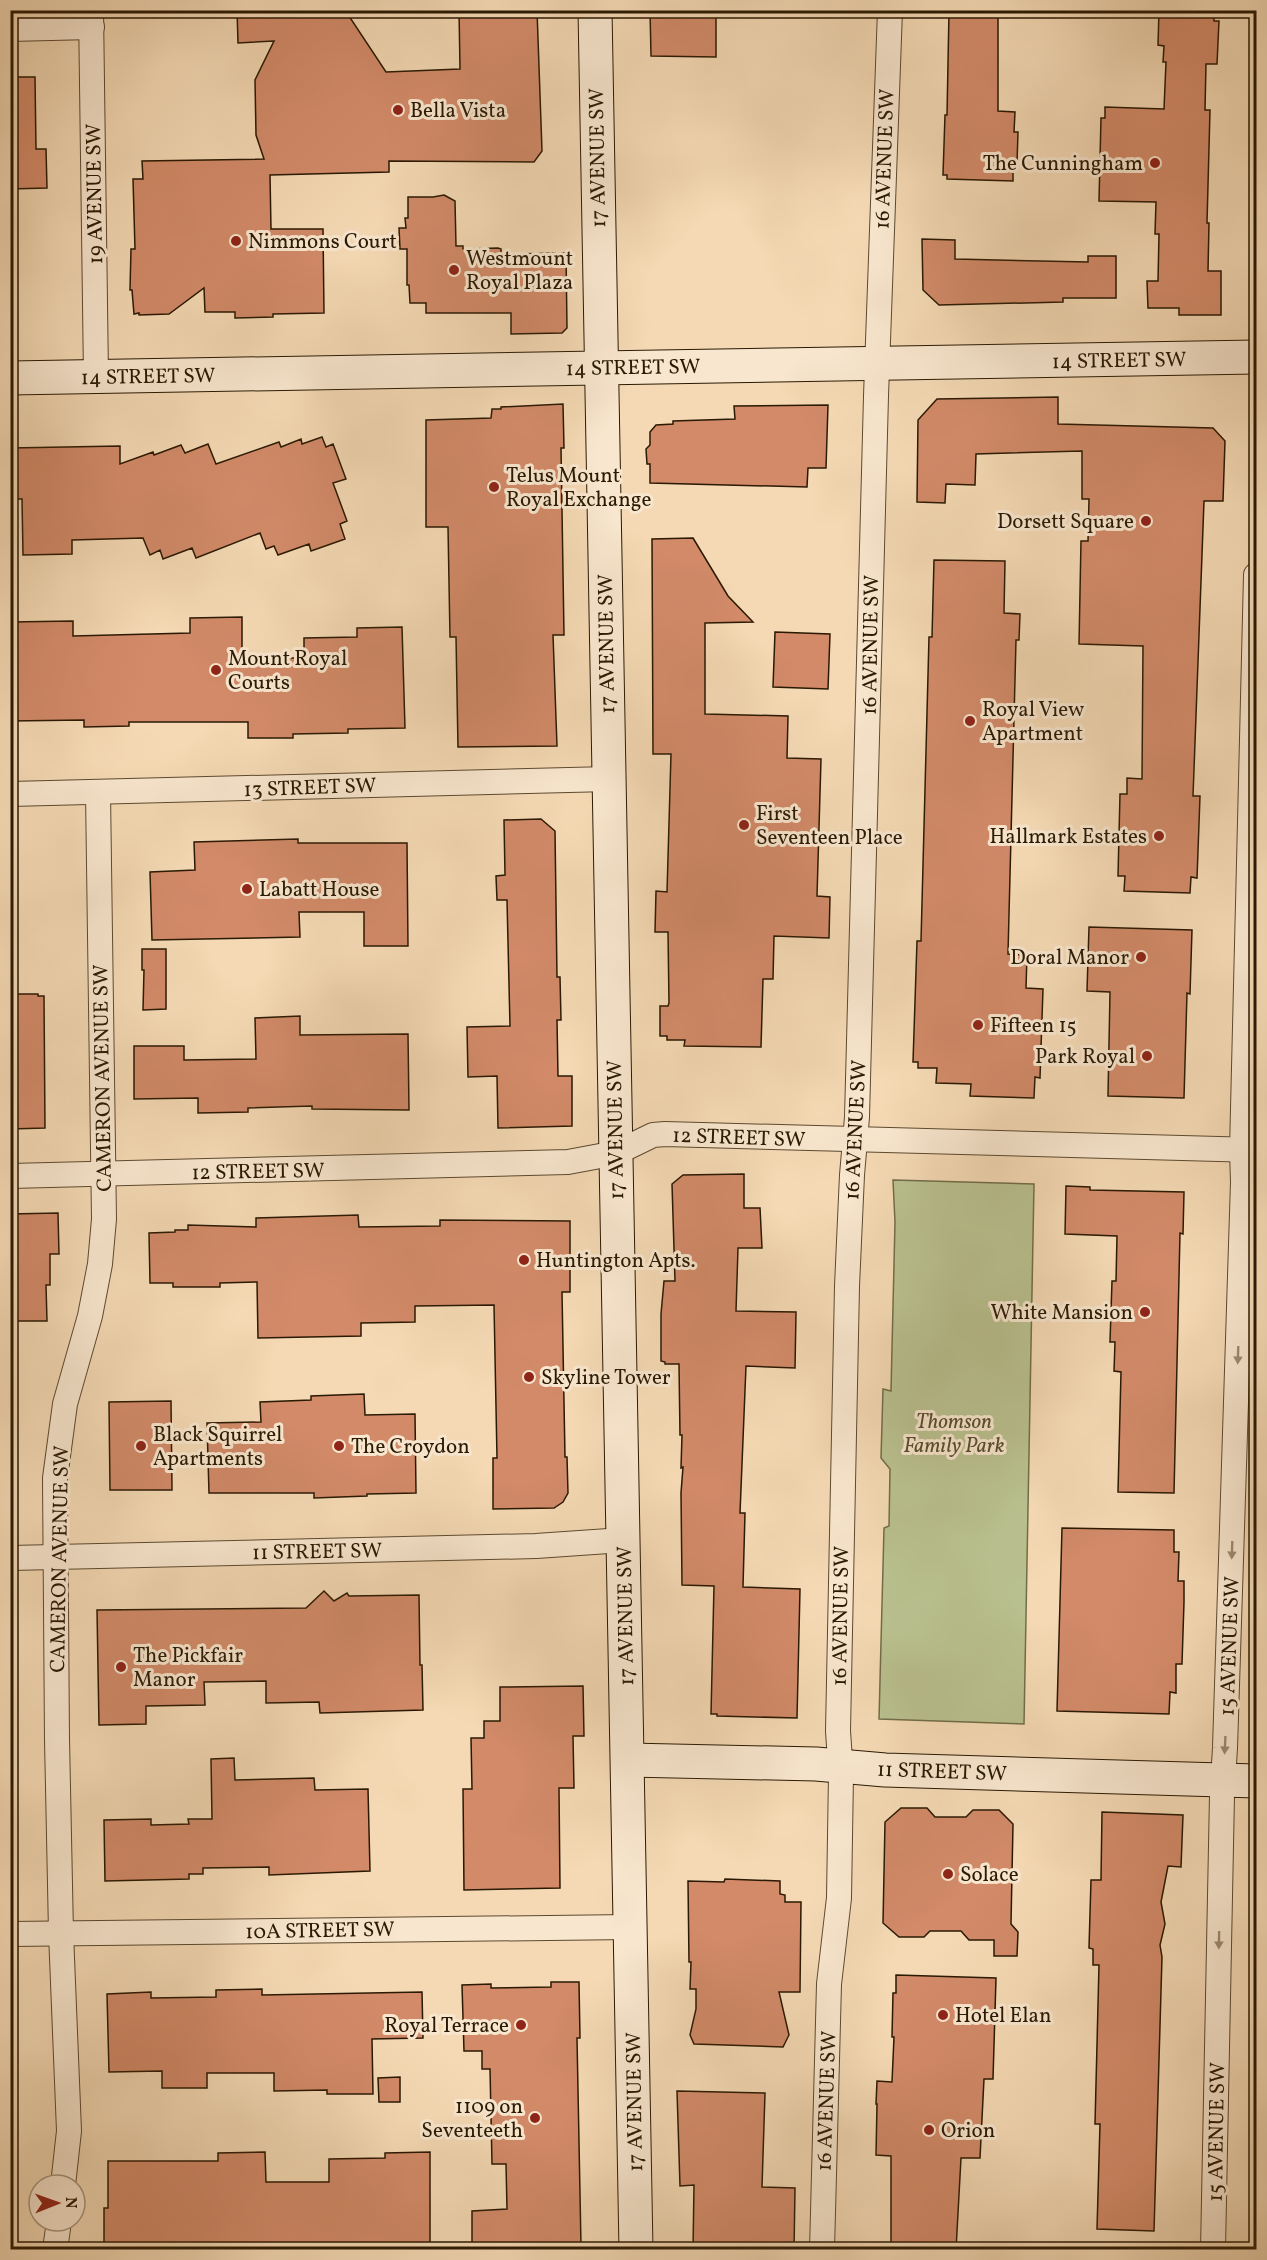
<svg xmlns="http://www.w3.org/2000/svg" width="1267" height="2260" font-family="Vollkorn,serif">
<rect width="100%" height="100%" fill="#f4d9b4"/>
<filter id="stains"><feTurbulence type="fractalNoise" baseFrequency=".00333" numOctaves="4"/><feColorMatrix values="0 0 0 0 .2 0 0 0 0 .09 0 0 0 0 .02 0 0 0 .5 -.17"/></filter>
<radialGradient id="worn" r=".72"><stop offset=".6" stop-color="#630" stop-opacity="0"/><stop offset="1" stop-color="#630" stop-opacity=".3"/></radialGradient>
<path fill="#b9c08f" stroke="#726c49" stroke-width="1.5" d="M893 1180 1034 1184 1024 1724 879 1719 884 1528 889 1526 890 1469 881 1458 883 1389 891 1391 895 1222Z"/>
<g fill="#d28a69" stroke="#2a1903" stroke-width="1.5">
<path d="M237 10H345L386 72 460 69 459 10H537L542 151 534 162 389 161V172L270 175 271 229H323L324 313 273 314V317L235 318V312H205L204 288 169 314 139 315V313L134 314 132 290H130L131 249H135L133 179H143L142 161 264 159 256 135 255 80 274 41 238 43Z"/>
<path d="M650 10H716V57L651 56Z"/>
<path d="M956 10 998 11V111L1015 112 1014 132H1018L1017 163H1013V181L947 179V175H943L945 115H947L949 12Z"/>
<path d="M1159 10H1214V21H1219L1217 64H1206L1205 110H1210L1207 223H1209L1208 271H1221V315H1179V308H1148L1147 281H1158L1159 234H1155L1156 202 1099 201 1101 118H1105V107L1164 109 1166 62H1163L1164 46 1158 45Z"/>
<path d="M10 77H35L36 149H46L47 188 10 189Z"/>
<path d="M444 195 455 201 456 246H463V249L498 248 501 249V254L566 253 567 328 562 333 511 334V313H426V303H410L409 285H407V249H400L399 228H406L405 218H408V197H433Z"/>
<path d="M922 239 955 240V259L1088 262V256H1116V298H1063V302L939 305 923 290Z"/>
<path d="M1058 397V424L1213 428 1225 441 1223 501H1204L1193 796H1200L1197 878 1191 877 1190 893 1124 891 1125 876H1118L1120 794H1127V778L1142 779 1143 646 1079 644 1081 541H1088L1089 499H1082V451L976 454 975 485 946 484 945 503 917 502 918 420 937 399Z"/>
<path d="M563 404 564 448H561L564 635H553L557 746 458 747 456 637H450L448 527H426V420L491 418 492 409H501V407Z"/>
<path d="M828 405 826 468H808L807 487 650 483V464H647L646 449 650 445V432L656 425 673 424V421L735 419 734 406Z"/>
<path d="M322 437 326 447 333 444 346 479 333 483 347 521 340 524 345 539 311 551 309 544 278 555 274 546 266 549 260 533 196 558 192 548 163 559 160 550 150 555 143 538 72 540V554L23 555 22 499H10V448L120 446V464L153 452 154 455 181 445 185 453 208 444 216 464 279 442 281 447 301 439 302 444Z"/>
<path d="M693 538 728 596 753 622 705 623V714L788 716 787 758 821 759 817 896 830 897 829 938 774 936 773 979H763L761 1047 684 1046 685 1040H667V1036H660V1006H668L669 1003 668 932H655L656 891 667 892 671 754H653L652 539Z"/>
<path d="M934 560 1005 561 1004 613 1020 614 1019 640H1016L1008 954 1027 955 1026 988 1043 989 1040 1078 1035 1077 1034 1098 970 1096 971 1084 936 1083 937 1068H918V1062H913L917 941H921L929 637H932Z"/>
<path d="M242 617V658H304V638L357 637V628L402 627 405 728 348 729V733L293 734V738H248V722H129V726L84 727V720L10 721V622L73 621V636L190 633V618Z"/>
<path d="M775 632 830 634 828 689 773 687Z"/>
<path d="M541 819 555 831 557 977H560L561 1020H557L558 1076H572V1126L498 1128 497 1076 468 1077 467 1027 510 1026 507 900H497L496 876 505 875 504 820Z"/>
<path d="M298 839V843H407L408 946H364V912H299L300 937 152 940 150 872 195 870 194 842Z"/>
<path d="M1089 927 1192 930 1190 994 1187 993 1184 1098 1108 1096 1110 992 1087 991Z"/>
<path d="M142 949H166V1009L143 1010 144 970H142Z"/>
<path d="M10 994H38V996H44L45 1128 10 1129Z"/>
<path d="M300 1016V1035L408 1034 409 1110 312 1109V1106L248 1108V1112L198 1113V1098L134 1099V1046H184V1060L256 1059 255 1018Z"/>
<path d="M744 1174V1208H760L762 1248H738L736 1311 796 1312 795 1368 746 1366 740 1513H745L743 1587 800 1589 797 1718 717 1716V1714H711L714 1586 682 1585 681 1493 683 1467 681 1468 682 1435H680L679 1364H665V1362L661 1361V1314L664 1281H675L672 1184 683 1175Z"/>
<path d="M1066 1186 1090 1187V1190L1184 1192 1183 1234 1180 1233 1174 1493 1118 1492 1121 1372 1114 1371 1115 1342H1110L1112 1281H1116L1117 1236 1065 1234Z"/>
<path d="M58 1213 59 1254H50V1285H46L47 1321H10V1214Z"/>
<path d="M358 1215 359 1227 440 1226V1220L570 1221V1292H562L565 1457H567L568 1493 563 1502 554 1508 493 1509V1458H497L494 1305 415 1306V1322L361 1323V1336L258 1338 257 1282 220 1283V1287H173V1283H150L149 1233 175 1232V1230H188V1225L256 1227V1218Z"/>
<path d="M364 1394 365 1415 415 1414 416 1493 367 1494V1496L314 1498V1493H209L207 1423 261 1422 260 1402 311 1400V1396Z"/>
<path d="M171 1401 172 1490H110L109 1402Z"/>
<path d="M1062 1528 1174 1530V1552H1179L1178 1581H1184V1602L1182 1664H1176V1693L1170 1692 1169 1714 1057 1711Z"/>
<path d="M324 1591 334 1601 347 1593 349 1596 419 1595 420 1665H422L423 1710 320 1713 319 1702 266 1703V1681L204 1682 205 1705 146 1706V1724L99 1725 97 1610 306 1608Z"/>
<path d="M583 1686 584 1736H573L574 1788H559L560 1888 464 1890 463 1789H472L471 1738H484V1721H500V1687Z"/>
<path d="M234 1758 235 1780 314 1778 315 1790 368 1789 370 1871 269 1875V1867L203 1868V1874H189V1879L105 1881 104 1820 151 1819V1825L189 1824 188 1819H212L211 1759Z"/>
<path d="M901 1808H927L935 1817H966L973 1810H999L1013 1824 1011 1924 1018 1932 1017 1956H994V1940H969L961 1931H930L924 1937H899L883 1923 885 1822Z"/>
<path d="M1102 1812 1183 1815 1181 1867 1168 1866 1161 1902 1165 1924 1160 1945 1162 1957 1154 2231 1097 2229 1100 2124H1095L1099 1965H1093V1949L1089 1948 1091 1880H1101Z"/>
<path d="M725 1879 780 1881V1894L785 1895V1902H801L800 1992H779L789 2035 783 2047 694 2044 690 2035 696 2009V1989H690L691 1962H689L688 1881 724 1882Z"/>
<path d="M896 1975 996 1978 993 2079H984L980 2158H961L956 2250H891V2156L876 2155 877 2104H876L877 2081 892 2082 894 2037H892L893 1993H896Z"/>
<path d="M551 1982H579L580 2038H577L581 2246 491 2247V2250H472V2211L507 2209 506 2164H492L490 2069H482V2051H464L462 1985 491 1984V1988L551 1987Z"/>
<path d="M262 1989V1995L422 1992 423 2038 372 2039 373 2094H327V2090L274 2091V2073H207V2088H162V2071L109 2072 107 1994 151 1992V1998L216 1997V1990Z"/>
<path d="M400 2077V2102H379L378 2078Z"/>
<path d="M677 2091 765 2093 762 2187 795 2188 794 2250H693L694 2185 680 2186Z"/>
<path d="M265 2152 266 2182H329V2159L385 2158V2153L430 2152V2250H104V2208H108V2161H218V2153Z"/>
</g>
<g fill="none" stroke-linecap="round" stroke-linejoin="round">
<defs>
<g id="street">
<path d="M91 10 96 377"/>
<path d="M10 29 92 27"/>
<path d="M10 794 609 779"/>
<path d="M10 1176 568 1162 616 1153 653 1135 665 1134 1256 1150"/>
<path d="M10 1558 536 1546 623 1540"/>
<path d="M10 1934 630 1927"/>
<path d="M63 2185 69 2131 61 1933 57 1739 55 1478 65 1404 90 1316 100 1264 104 1219 98 793"/>
<path d="M55 2250 59 2221"/>
<path d="M822 2250 829 1984 839 1898 841 1775 838 1731 847 1286 852 1175 857 1117 876 396 890 10"/>
<path d="M1213 2250 1222 1795 1225 1748 1243 1182 1242 1150 1256 575"/>
</g>
<g id="secondary">
<path d="M595 10 636 2250"/>
<path d="M10 378 1256 357"/>
<path d="M628 1760 816 1764 885 1770 1256 1781"/>
</g>
</defs>
<use href="#street" stroke="#5c492f" stroke-width="26"/>
<use href="#secondary" stroke="#2a1903" stroke-width="35"/>
<use href="#street" stroke="#f8e6ce" stroke-width="24"/>
<use href="#secondary" stroke="#f8e6ce" stroke-width="33"/>
</g>
<defs><path id="oneway-solid" d="M-6-.8H1V-3.2L6.5 0L1 3.2V.8H-6Z" transform="scale(1.5)"/></defs>
<g fill="#9b8a73">
<use href="#oneway-solid" transform="translate(1238 1355) rotate(92)"/>
<use href="#oneway-solid" transform="translate(1232 1550) rotate(92)"/>
<use href="#oneway-solid" transform="translate(1225 1745) rotate(93)"/>
<use href="#oneway-solid" transform="translate(1219 1940) rotate(91)"/>
</g>
<g fill="#8f2418" stroke="#f8e6ce" stroke-width="2">
<circle cx="398" cy="110" r="6"/>
<circle cx="1155" cy="163" r="6"/>
<circle cx="236" cy="241" r="6"/>
<circle cx="454" cy="270" r="6"/>
<circle cx="494" cy="487" r="6"/>
<circle cx="1146" cy="521" r="6"/>
<circle cx="216" cy="670" r="6"/>
<circle cx="970" cy="721" r="6"/>
<circle cx="744" cy="825" r="6"/>
<circle cx="1159" cy="836" r="6"/>
<circle cx="247" cy="889" r="6"/>
<circle cx="1141" cy="957" r="6"/>
<circle cx="978" cy="1025" r="6"/>
<circle cx="1147" cy="1056" r="6"/>
<circle cx="524" cy="1260" r="6"/>
<circle cx="1145" cy="1312" r="6"/>
<circle cx="529" cy="1377" r="6"/>
<circle cx="141" cy="1446" r="6"/>
<circle cx="339" cy="1446" r="6"/>
<circle cx="121" cy="1667" r="6"/>
<circle cx="948" cy="1874" r="6"/>
<circle cx="943" cy="2015" r="6"/>
<circle cx="521" cy="2025" r="6"/>
<circle cx="535" cy="2118" r="6"/>
<circle cx="929" cy="2130" r="6"/>
</g>
<g text-anchor="middle" stroke-width="6" stroke-linejoin="round" paint-order="stroke">
<g font-size="21" fill="#2a1903" stroke="#f8e6ce" text-anchor="start">
<text x="410" y="117">Bella Vista</text>
<text x="1143" y="170" text-anchor="end">The Cunningham</text>
<text x="248" y="248">Nimmons Court</text>
<text x="466" y="265">Westmount<tspan x="466" dy="24">Royal Plaza</tspan></text>
<text x="506" y="482">Telus Mount<tspan x="506" dy="24">Royal Exchange</tspan></text>
<text x="1134" y="528" text-anchor="end">Dorsett Square</text>
<text x="228" y="665">Mount Royal<tspan x="228" dy="24">Courts</tspan></text>
<text x="982" y="716">Royal View<tspan x="982" dy="24">Apartment</tspan></text>
<text x="756" y="820">First<tspan x="756" dy="24">Seventeen Place</tspan></text>
<text x="1147" y="843" text-anchor="end">Hallmark Estates</text>
<text x="259" y="896">Labatt House</text>
<text x="1129" y="964" text-anchor="end">Doral Manor</text>
<text x="990" y="1032">Fifteen 15</text>
<text x="1135" y="1063" text-anchor="end">Park Royal</text>
<text x="536" y="1267">Huntington Apts.</text>
<text x="1133" y="1319" text-anchor="end">White Mansion</text>
<text x="541" y="1384">Skyline Tower</text>
<text x="153" y="1441">Black Squirrel<tspan x="153" dy="24">Apartments</tspan></text>
<text x="351" y="1453">The Croydon</text>
<text x="133" y="1662">The Pickfair<tspan x="133" dy="24">Manor</tspan></text>
<text x="960" y="1881">Solace</text>
<text x="955" y="2022">Hotel Elan</text>
<text x="509" y="2032" text-anchor="end">Royal Terrace</text>
<text x="523" y="2113" text-anchor="end">1109 on<tspan x="523" dy="24">Seventeeth</tspan></text>
<text x="941" y="2137">Orion</text>
</g>
<g font-size="21" fill="#2a1903" stroke="#f8e6ce">
<text transform="translate(597 158) rotate(-91)" y="7">17 AVENUE SW</text>
<text transform="translate(884 159) rotate(-88)" y="7">16 AVENUE SW</text>
<text transform="translate(94 194) rotate(-91)" y="7">19 AVENUE SW</text>
<text transform="translate(1119 360) rotate(-1)" y="7">14 STREET SW</text>
<text transform="translate(633 367) rotate(-1)" y="7">14 STREET SW</text>
<text transform="translate(148 376) rotate(-1)" y="7">14 STREET SW</text>
<text transform="translate(606 644) rotate(-91)" y="7">17 AVENUE SW</text>
<text transform="translate(870 645) rotate(-89)" y="7">16 AVENUE SW</text>
<text transform="translate(310 787) rotate(-2)" y="7">13 STREET SW</text>
<text transform="translate(102 1078) rotate(-91)" y="7">CAMERON AVENUE SW</text>
<text transform="translate(615 1130) rotate(-91)" y="7">17 AVENUE SW</text>
<text transform="translate(855 1130) rotate(-87)" y="7">16 AVENUE SW</text>
<text transform="translate(739 1137) rotate(2)" y="7">12 STREET SW</text>
<text transform="translate(258 1171) rotate(-1)" y="7">12 STREET SW</text>
<text transform="translate(317 1551) rotate(-1)" y="7">11 STREET SW</text>
<text transform="translate(59 1559) rotate(-89)" y="7">CAMERON AVENUE SW</text>
<text transform="translate(625 1616) rotate(-91)" y="7">17 AVENUE SW</text>
<text transform="translate(840 1616) rotate(-89)" y="7">16 AVENUE SW</text>
<text transform="translate(1229 1646) rotate(-88)" y="7">15 AVENUE SW</text>
<text transform="translate(942 1771) rotate(2)" y="7">11 STREET SW</text>
<text transform="translate(320 1930) rotate(-1)" y="7">10A STREET SW</text>
<text transform="translate(826 2101) rotate(-88)" y="7">16 AVENUE SW</text>
<text transform="translate(634 2102) rotate(-91)" y="7">17 AVENUE SW</text>
<text transform="translate(1216 2132) rotate(-89)" y="7">15 AVENUE SW</text>
</g>
<g font-size="21" font-style="italic" fill="#554b2d" stroke="#f8e6ce">
<text x="954" y="1428">Thomson<tspan x="954" dy="24">Family Park</tspan></text>
</g>
</g>
<rect width="1267" height="2260" fill="none" stroke="#f4d9b4" stroke-width="36"/>
<rect x="12" y="12" width="1243" height="2236" fill="none" stroke="#2a1903" stroke-width="3"/>
<rect x="18" y="18" width="1231" height="2224" fill="none" stroke="#2a1903" stroke-width="1.5"/>
<g transform="translate(57 2203) rotate(89)"><circle r="28" fill="#f8e6ce" stroke="#a6947d" stroke-width="1.5"/>
<path d="M0-4.5L10 22L0 15L-10 22Z" fill="#8f2418"/>
<text y="-9" font-size="16" font-weight="bold" text-anchor="middle" fill="#2a1903">N</text>
</g>
<rect width="100%" height="100%" filter="url(#stains)"/>
<rect width="100%" height="100%" fill="url(#worn)"/>
</svg>
